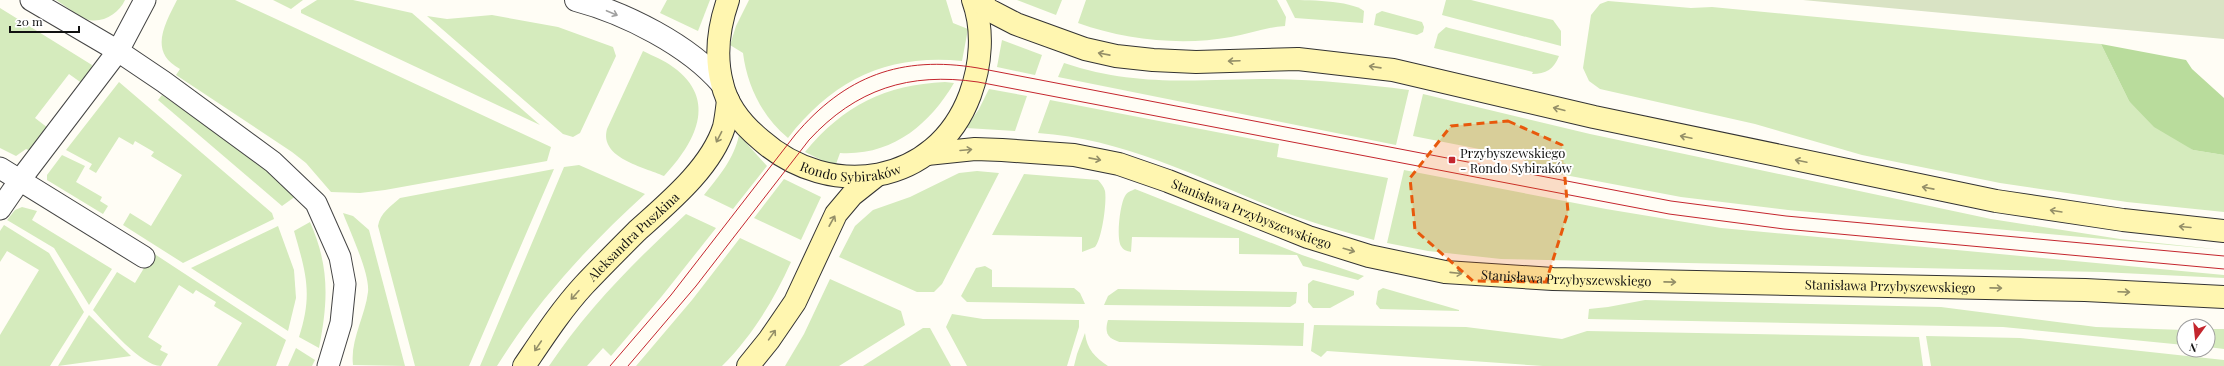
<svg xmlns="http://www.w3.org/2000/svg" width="2224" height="366" font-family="'Playfair Display',serif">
<rect width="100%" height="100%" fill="#fffdf5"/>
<g fill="#d5ebbd">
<path d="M56 0H125C119 13 104 23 89 20 81 18 64 5 56 0Z"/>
<path d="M177 0H235L551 147 547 161 385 190 360 193 331 192 306 163 292 152 176 75 180 69C148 52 165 24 177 0Z"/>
<path d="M273 0H303L291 9Z"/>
<path d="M317 0H353L412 13 540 125 301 13V10Z"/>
<path d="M667 0H710L698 31 660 13Z"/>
<path d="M749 0H946L953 23 968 29 962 61C888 54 834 79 788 138 762 117 747 85 743 53L730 45 736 26Z"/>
<path d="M1017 0H1062L1056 15Z"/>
<path d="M1086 0H1277L1286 17 1285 26C1266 27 1250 34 1231 37 1181 46 1126 40 1078 23Z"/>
<path d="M1286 0C1306 0 1350 0 1364 11L1363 23 1295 18Z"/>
<path d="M1446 0H1471L1553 20 1561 31V46L1442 15Z"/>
<path d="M1608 1 1691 8 1712 7 2101 44 2129 101 2193 150 2224 155V212L2127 202 2000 183 1862 155 1755 124 1600 89 1589 81 1583 68 1591 15 1600 4Z"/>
<path d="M0 8 92 65 90 75 83 84 69 74 35 118 48 128 31 151 26 149 16 156 0 148Z"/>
<path d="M1382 11 1422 22 1424 27 1423 32 1417 35 1374 25 1376 14Z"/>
<path d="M492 15 558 27 613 47 616 56 580 133 573 137 563 134 427 16 447 19Z"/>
<path d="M1446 27 1449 28 1559 56C1554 69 1546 74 1532 74L1533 72 1434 48 1438 34Z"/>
<path d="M1002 40 1042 55 1035 75 997 67Z"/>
<path d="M643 51C653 56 664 60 673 67 719 100 695 143 664 176 644 167 599 158 607 129Z"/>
<path d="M1064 63C1139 88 1197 79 1273 79 1319 80 1364 84 1409 90L1396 145 1058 77Z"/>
<path d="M119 82 272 213 274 219 183 263 123 225 130 213 151 226 182 175 151 156 154 152 135 141 133 145 119 137 96 173 89 169 92 164 66 150Z"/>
<path d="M945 82 954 83C929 125 892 156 840 153L836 164 827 163 805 152C844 105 885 85 945 82Z"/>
<path d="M989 89 1027 96 1015 131 966 128 979 109Z"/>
<path d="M1423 94 1590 134 1991 219 2120 239 2224 250 1788 210 1681 197 1523 167 1525 158 1413 136Z"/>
<path d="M162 95 256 160 296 196 282 206 158 100Z"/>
<path d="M1050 100 1279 144 1277 157 1388 178 1374 240C1346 232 1319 225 1292 215 1209 183 1129 139 1038 133Z"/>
<path d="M739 135 767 166 733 209 704 195C719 176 734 159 739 135Z"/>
<path d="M62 155 85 166 76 182 102 197 100 201 108 206 103 214 47 180V175Z"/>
<path d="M579 165 645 194C588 246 538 300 497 366H480L564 167Z"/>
<path d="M554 169 469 366H415L378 226C380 213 391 206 400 198Z"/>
<path d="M1404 170 1606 209 1721 228 2224 275V278L2101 272 1501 259 1428 251 1387 243Z"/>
<path d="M977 171 999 173 942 284 934 292H917L839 257 855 226 873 210 910 197 959 173Z"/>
<path d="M1024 174 1098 180C1101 183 1104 187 1105 191 1107 202 1102 239 1095 247L1082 252V237L992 235Z"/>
<path d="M784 179 821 197 801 240 754 218Z"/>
<path d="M1135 189 1302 255 1364 276 1358 280 1303 266 1297 255 1239 254V238L1132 237 1131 252C1127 251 1123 250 1121 246 1116 238 1120 204 1125 196 1127 192 1131 191 1135 189Z"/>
<path d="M22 207 37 211 32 220 112 269 89 305 54 248 7 220 15 210Z"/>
<path d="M343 213 353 216 369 230 405 366 353 365C350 340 365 317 368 292 370 273 350 232 343 213Z"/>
<path d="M686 214 716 228 662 296 611 356 603 348 587 366H549C588 308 635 261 686 214Z"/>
<path d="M310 222C330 267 328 302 319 348L299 337C313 294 306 273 294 231Z"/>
<path d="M4 225 49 253 84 312 50 366H0V335L39 270 7 251 0 262V231Z"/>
<path d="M278 226 294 270 296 298 288 331 191 268Z"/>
<path d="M740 238 791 262C774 300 752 336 722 366H636L692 300Z"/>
<path d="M153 253 286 340 276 366H217L242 323 214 306 216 302 196 290 193 294 179 285 148 337 162 346 160 350 168 354 161 366C141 366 107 325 93 310L117 272 135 283Z"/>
<path d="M985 266 992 270V287L1074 288 1080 293 1085 304 967 302 961 296 976 268Z"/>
<path d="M830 279 901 311 905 325 839 366H785L804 334Z"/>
<path d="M1313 280 1354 291V295L1330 308H1313L1308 302V284Z"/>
<path d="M1383 288 1459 310V311L1380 309 1376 304 1378 291Z"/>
<path d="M1118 289 1297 292 1296 303 1290 307 1104 305 1108 296Z"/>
<path d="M1645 300 1941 307 2096 327 2184 330V345L2003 327 1588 319 1589 309 1608 307Z"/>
<path d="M952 314 983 319 1079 320V327L1067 366H967L946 327Z"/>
<path d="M89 315 131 356 58 366Z"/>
<path d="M1108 320 1304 323 1303 346 1121 342C1108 339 1104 333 1108 320Z"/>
<path d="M1314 325 1466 327 1562 339 1587 331 1919 337 1923 366H1543L1327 351 1321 357 1311 351Z"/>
<path d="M923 328H930L951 366H863Z"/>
<path d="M2208 329H2224V349L2208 347Z"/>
<path d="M1085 333C1087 350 1095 357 1108 366H1074L1077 354Z"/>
<path d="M1926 336 2020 338 2224 360V366H1931Z"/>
<path d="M296 348 315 360 312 366H288Z"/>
</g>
<path fill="#b9dc9c" d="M2101 44 2186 60 2192 69 2224 98V155L2193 150 2154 127 2129 101Z"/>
<path fill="#d9e3c4" d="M1803 0H2224V39Z"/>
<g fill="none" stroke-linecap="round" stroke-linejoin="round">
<defs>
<g id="minor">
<path d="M31 0 118 51 164 82 273 162 316 203 340 257 345 284 341 323 328 366"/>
<path d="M0 168 144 257"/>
<path d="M0 209 20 180 118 51 145 0"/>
</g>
<path id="tertiary" d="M576 0C625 13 689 45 722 84"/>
<g id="secondary">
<path id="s1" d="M728 0C719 26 715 56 722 83 727 106 744 126 761 140 830 201 936 186 970 95 981 65 984 30 973 0"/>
<path d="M979 0 989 10 1016 24 1085 49 1116 56 1153 60 1196 62 1298 59 1393 70 1594 117 1996 201 2123 220 2224 231"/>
<path id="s2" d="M927 154 975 149 1002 150 1074 155 1119 164 1168 181 1308 237 1369 256 1445 272 1553 279 2085 290 2224 297"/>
<path id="s3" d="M524 366C543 338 561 310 584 285 601 267 619 249 637 231 668 203 711 168 724 127 726 118 727 109 728 100"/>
<path d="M748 366 769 340 795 302 836 214 852 195 876 176"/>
</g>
</defs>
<use href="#minor" stroke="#444" stroke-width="23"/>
<use href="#tertiary" stroke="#444" stroke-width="24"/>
<use href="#secondary" stroke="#333" stroke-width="24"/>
<use href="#minor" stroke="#fff" stroke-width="21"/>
<use href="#tertiary" stroke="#fff" stroke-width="22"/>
<use href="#secondary" stroke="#fff6b0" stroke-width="22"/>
<g stroke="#c4262e" stroke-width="1">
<path d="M610 366 671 295 795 135C845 76 901 55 978 68L1671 201 1786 216 2224 256"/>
<path d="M628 366 696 286 809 140C856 89 909 72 978 82L1669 214 1784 229 2224 269"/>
</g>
</g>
<defs><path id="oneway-shaft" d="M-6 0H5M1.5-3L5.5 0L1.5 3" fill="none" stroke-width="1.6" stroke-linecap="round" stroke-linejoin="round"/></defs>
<use stroke="#a0a0a0" href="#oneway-shaft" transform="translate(612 13) rotate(23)"/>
<g stroke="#948f68">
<use href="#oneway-shaft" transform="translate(1104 54) rotate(-169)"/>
<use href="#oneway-shaft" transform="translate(1234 61) rotate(178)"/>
<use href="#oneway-shaft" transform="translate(1375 67) rotate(-172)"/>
<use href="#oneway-shaft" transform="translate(1559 109) rotate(-166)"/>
<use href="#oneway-shaft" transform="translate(719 137) rotate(117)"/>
<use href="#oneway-shaft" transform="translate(1686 137) rotate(-168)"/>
<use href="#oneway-shaft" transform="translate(966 150) rotate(-5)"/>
<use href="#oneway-shaft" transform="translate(1095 159) rotate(11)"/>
<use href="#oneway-shaft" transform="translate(1801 161) rotate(-168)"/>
<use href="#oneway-shaft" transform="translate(1928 188) rotate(-169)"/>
<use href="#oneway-shaft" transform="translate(2056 211) rotate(-171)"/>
<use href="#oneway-shaft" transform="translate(832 221) rotate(-61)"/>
<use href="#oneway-shaft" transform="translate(2185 227) rotate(-175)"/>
<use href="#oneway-shaft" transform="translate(1349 250) rotate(16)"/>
<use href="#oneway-shaft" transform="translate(1456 273) rotate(6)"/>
<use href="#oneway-shaft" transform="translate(1670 282) rotate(1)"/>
<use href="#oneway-shaft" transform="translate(1996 288) rotate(1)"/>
<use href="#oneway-shaft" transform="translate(2124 292) rotate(2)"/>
<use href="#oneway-shaft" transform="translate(575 295) rotate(132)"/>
<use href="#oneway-shaft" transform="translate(772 335) rotate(-55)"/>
<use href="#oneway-shaft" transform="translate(538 346) rotate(124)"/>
</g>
<path fill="#e8590c" fill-opacity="0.2" stroke="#e8590c" stroke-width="3" stroke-dasharray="8 5" stroke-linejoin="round" d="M1508 121 1562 145 1568 212 1546 282 1473 281 1415 230 1410 178 1451 126Z"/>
<rect fill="#c4262e" stroke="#fff" stroke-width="1.5" x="1448" y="156" width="8" height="8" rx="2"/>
<g text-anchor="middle" stroke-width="4" stroke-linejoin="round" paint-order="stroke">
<g font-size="13" fill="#111" stroke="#fff" text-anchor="start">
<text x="1460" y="158">Przybyszewskiego<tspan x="1460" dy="15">- Rondo Sybiraków</tspan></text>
</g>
<g font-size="13" fill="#111" stroke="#fff">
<text dy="5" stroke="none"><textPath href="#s1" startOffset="253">Rondo Sybiraków</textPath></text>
<text dy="5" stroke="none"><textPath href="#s2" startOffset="335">Stanisława Przybyszewskiego</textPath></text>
<text dy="5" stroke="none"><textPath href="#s3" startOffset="170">Aleksandra Puszkina</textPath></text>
<text dy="5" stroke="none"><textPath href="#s2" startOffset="659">Stanisława Przybyszewskiego</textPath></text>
<text dy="5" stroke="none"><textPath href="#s2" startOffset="983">Stanisława Przybyszewskiego</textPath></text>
</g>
</g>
<g transform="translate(2196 338) rotate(195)"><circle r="19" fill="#ffffff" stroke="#a0a0a0"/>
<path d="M0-3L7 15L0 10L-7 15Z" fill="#c4262e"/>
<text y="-6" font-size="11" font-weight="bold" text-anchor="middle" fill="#111111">N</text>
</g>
<path d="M10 26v6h69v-6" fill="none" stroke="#111111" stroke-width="2"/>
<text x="16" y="26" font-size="12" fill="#111111" stroke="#ffffff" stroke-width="3" paint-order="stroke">20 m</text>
</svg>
